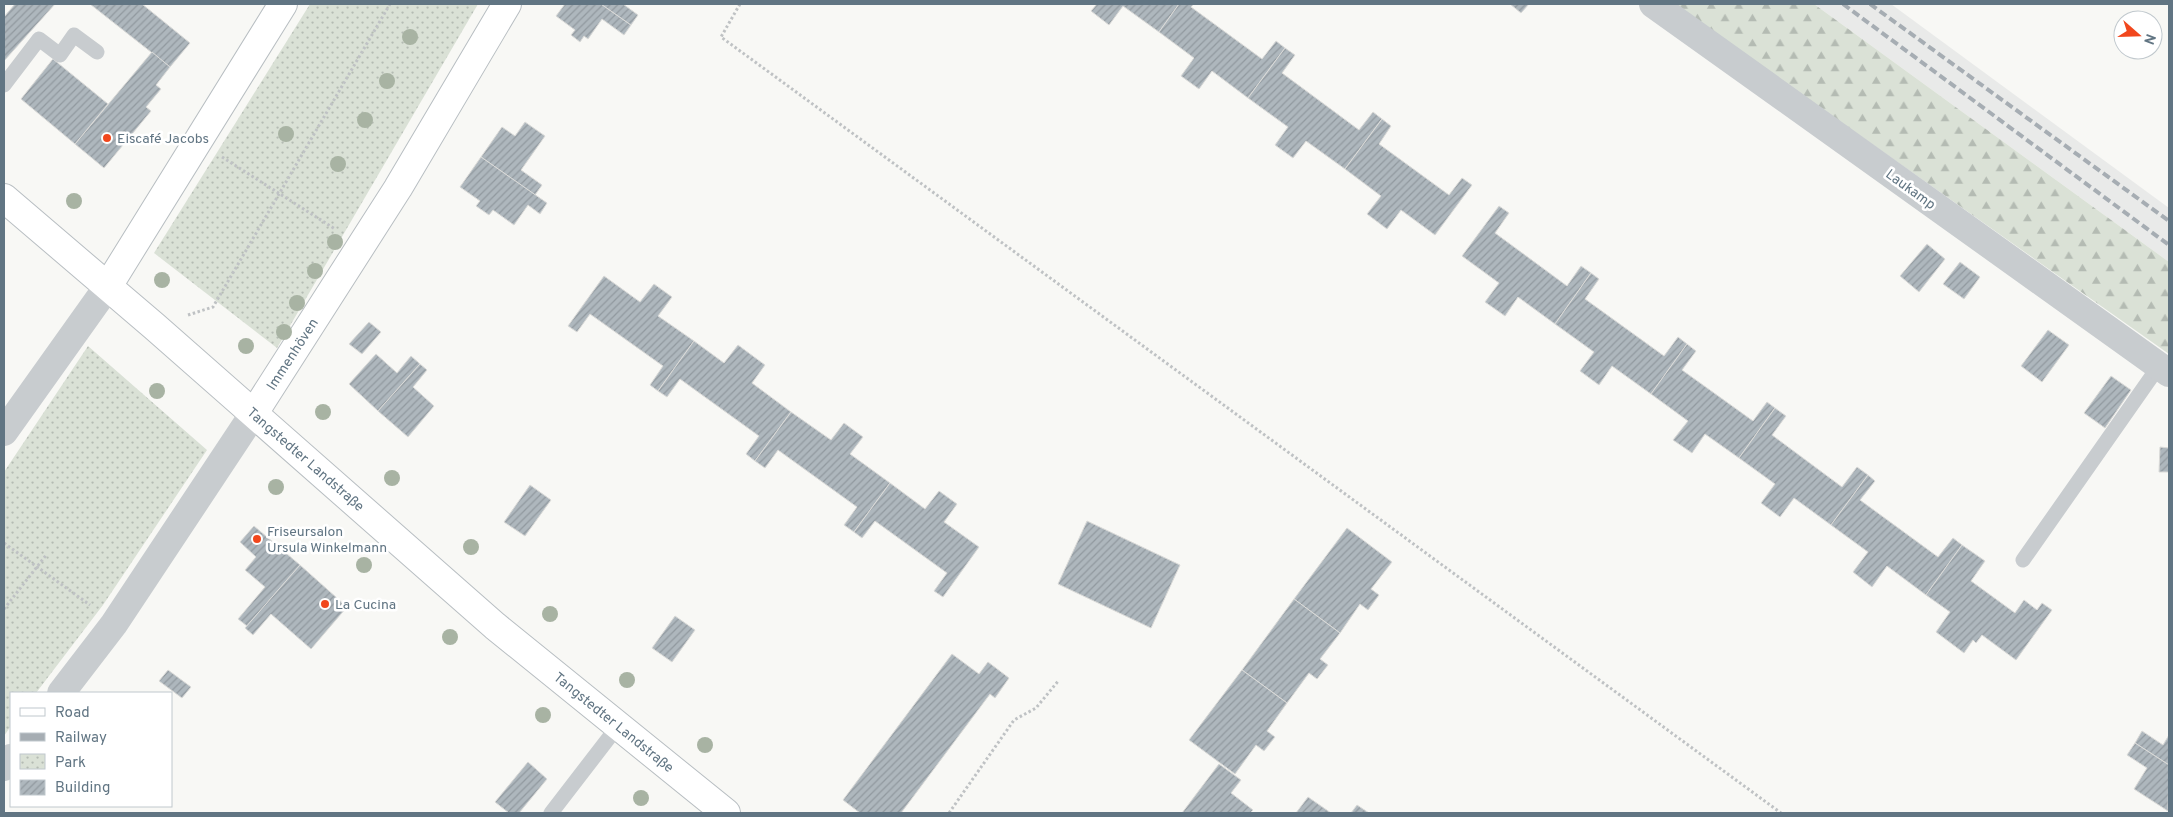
<svg xmlns="http://www.w3.org/2000/svg" width="2173" height="817" font-family="Overpass,sans-serif">
<defs>
<pattern id="forest-firs" width="22" height="20" patternUnits="userSpaceOnUse" patternTransform="scale(1.25)"><rect width="22" height="20" fill="#dae1d6"/><path d="M5 1l3.5 6h-7zM16 11l3.5 6h-7z" fill="#b4bbb3"/></pattern>
<pattern id="park-dots" width="8" height="8" patternUnits="userSpaceOnUse" patternTransform="scale(1.25)"><rect width="8" height="8" fill="#dae1d6"/><path d="M2 2h.1M6 6h.1" fill="none" stroke="#b4bbb3" stroke-width="1.8" stroke-linecap="round"/></pattern>
<pattern id="building-hatch" width="6" height="6" patternUnits="userSpaceOnUse" patternTransform="scale(1.25)"><rect width="6" height="6" fill="#aeb7bd"/><path d="M-1 1l2-2M0 6l6-6M5 7l2-2" fill="none" stroke="#91999f"/></pattern>
</defs>
<rect width="100%" height="100%" fill="#f8f8f5"/>
<path fill="#e9eae9" d="M1814 4H1891L2169 208V262Z"/>
<path fill="url(#forest-firs)" d="M1674 4H1814L2169 262V354Z"/>
<g fill="url(#park-dots)">
<path d="M310 4H478L277 348 154 253Z"/>
<path d="M88 346 207 450 103 605 36 693H11V726L4 736V472Z"/>
</g>
<g fill="url(#building-hatch)" stroke="#dadad8">
<path d="M15 4H55L4 61V17Z"/>
<path d="M90 4H142L190 43 170 67Z"/>
<path d="M565 4H601L631 25 624 35 602 19 588 39 584 36 580 42 571 35 575 30 556 16Z"/>
<path d="M601 4H623L638 15 631 25Z"/>
<path d="M1097 4H1179L1159 32 1123 6 1109 25 1091 11Z"/>
<path d="M1179 4H1194L1191 7 1262 59 1276 41 1285 48 1248 98 1212 71 1199 89 1181 76 1194 58 1159 32Z"/>
<path d="M1510 4H1529L1521 13Z"/>
<path d="M1285 48 1295 55 1282 73 1359 130 1373 112 1382 119 1345 169 1306 141 1293 158 1275 145 1288 127 1248 98Z"/>
<path d="M152 52 170 67 156 85 161 89 146 107 151 111 104 168 75 144Z"/>
<path d="M53 59 108 104 75 144 21 99Z"/>
<path d="M1382 119 1391 126 1379 144 1449 195 1462 178 1472 185 1435 235 1401 210 1387 229 1367 214 1381 196 1345 169Z"/>
<path d="M525 122 545 136 521 170 542 185 535 195 481 157 502 127 515 136Z"/>
<path d="M481 157 547 203 540 214 528 205 514 225 493 210 489 215 476 206 480 201 460 187Z"/>
<path d="M1499 206 1509 213 1495 233 1567 286 1581 266 1591 273 1555 324 1518 297 1505 316 1485 302 1499 283 1462 256Z"/>
<path d="M1927 244 1945 259 1919 292 1900 276Z"/>
<path d="M1960 262 1980 277 1964 299 1943 284Z"/>
<path d="M1591 273 1599 279 1585 299 1664 356 1678 337 1687 344 1651 394 1612 366 1599 385 1580 371 1594 352 1555 324Z"/>
<path d="M604 276 640 302 654 284 672 297 658 316 694 341 658 391 650 385 663 366 590 314 577 332 568 326Z"/>
<path d="M369 322 381 332 362 354 349 344Z"/>
<path d="M2048 330 2069 345 2042 382 2021 366Z"/>
<path d="M694 341 724 363 738 345 765 365 752 383 791 412 755 461 746 454 759 436 680 379 667 397 658 391Z"/>
<path d="M1687 344 1696 351 1682 370 1753 421 1767 402 1775 408 1739 458 1705 434 1692 453 1673 440 1688 421 1651 394Z"/>
<path d="M376 354 397 373 411 356 420 364 378 411 349 384Z"/>
<path d="M420 364 427 370 413 387 434 406 408 437 378 411Z"/>
<path d="M2111 376 2131 390 2105 428 2084 413Z"/>
<path d="M1775 408 1786 416 1772 435 1842 487 1857 467 1868 475 1831 525 1794 498 1780 517 1761 503 1775 484 1739 458Z"/>
<path d="M791 412 831 440 844 423 863 437 850 454 890 483 854 532 844 525 857 507 778 450 765 468 755 461Z"/>
<path d="M2160 447 2169 448V472H2159Z"/>
<path d="M1868 475 1875 481 1860 500 1938 557 1953 538 1962 545 1926 595 1887 566 1872 587 1853 572 1868 552 1831 525Z"/>
<path d="M890 483 925 509 939 491 957 504 944 522 979 547 943 597 934 591 947 573 875 521 862 538 854 532Z"/>
<path d="M530 485 551 500 525 536 504 522Z"/>
<path d="M1087 521 1180 565 1151 628 1058 584Z"/>
<path d="M254 526 300 565 247 626 238 619 265 587 245 570 256 557 240 542Z"/>
<path d="M1347 528 1392 562 1371 589 1379 595 1368 610 1360 604 1340 633 1294 599Z"/>
<path d="M1962 545 1985 561 1971 581 2015 613 2024 600 2037 610 2042 603 2052 610 2016 660 1982 635 1976 643 1973 640 1964 653 1936 632 1950 612 1926 595Z"/>
<path d="M300 565 347 607 311 649 271 614 253 635 245 628Z"/>
<path d="M1294 599 1340 633 1320 659 1328 665 1317 679 1309 673 1287 703 1242 670Z"/>
<path d="M675 616 695 630 672 662 652 648Z"/>
<path d="M952 654 979 674 988 662 1009 678 995 698 990 694 901 813H860L843 800Z"/>
<path d="M168 670 191 687 182 698 159 681Z"/>
<path d="M1242 670 1287 703 1267 731 1275 737 1264 751 1256 745 1235 774 1189 740Z"/>
<path d="M2142 731 2163 745 2169 735V765L2135 743Z"/>
<path d="M2135 743 2169 765 2168 811 2134 789 2147 768 2127 755Z"/>
<path d="M528 762 547 779 519 813H509L495 802Z"/>
<path d="M1219 764 1241 780 1231 793 1253 810 1250 813H1182Z"/>
<path d="M1308 797 1331 813H1296Z"/>
<path d="M1357 805 1369 813H1351Z"/>
</g>
<g fill="none" stroke-linecap="round" stroke-linejoin="round">
<defs>
<g id="secondary">
<path d="M4 198 154 326 495 626 726 813"/>
<path d="M108 286 283 4"/>
<path d="M254 413 398 188 507 4"/>
</g>
</defs>
<use href="#secondary" stroke="#b8bec2" stroke-width="30"/>
<g stroke="#bfc2c4" stroke-width="3" stroke-dasharray="2.5 2.5" stroke-linecap="butt">
<path d="M740 4 721 37 1781 813"/>
<path d="M222 157 335 229"/>
<path d="M188 315 213 307 390 4"/>
<path d="M4 543 90 605"/>
<path d="M4 609 47 554"/>
<path d="M949 813 1014 720 1036 708 1059 680"/>
</g>
<g stroke="#c8cccf" stroke-width="15">
<path d="M4 85 39 39 60 55 74 35 97 52"/>
<path d="M2023 560 2159 366"/>
<path d="M551 813 618 726"/>
</g>
<g stroke="#c8cccf" stroke-width="28">
<path d="M1653 4 2169 373"/>
<path d="M4 432 108 286"/>
<path d="M61 693 114 624 254 413"/>
<path d="M4 767 11 758"/>
</g>
<use href="#secondary" stroke="#fff" stroke-width="28"/>
<g stroke="#a6adb3" stroke-width="4" stroke-dasharray="8 4" stroke-linecap="butt">
<path d="M1843 4 2169 245"/>
<path d="M1870 4 2169 221"/>
</g>
</g>
<g fill="#a8b3a3">
<circle cx="410" cy="37" r="8"/>
<circle cx="387" cy="81" r="8"/>
<circle cx="365" cy="120" r="8"/>
<circle cx="286" cy="134" r="8"/>
<circle cx="338" cy="164" r="8"/>
<circle cx="74" cy="201" r="8"/>
<circle cx="335" cy="242" r="8"/>
<circle cx="315" cy="271" r="8"/>
<circle cx="162" cy="280" r="8"/>
<circle cx="297" cy="303" r="8"/>
<circle cx="284" cy="332" r="8"/>
<circle cx="246" cy="346" r="8"/>
<circle cx="157" cy="391" r="8"/>
<circle cx="323" cy="412" r="8"/>
<circle cx="392" cy="478" r="8"/>
<circle cx="276" cy="487" r="8"/>
<circle cx="471" cy="547" r="8"/>
<circle cx="364" cy="565" r="8"/>
<circle cx="550" cy="614" r="8"/>
<circle cx="450" cy="637" r="8"/>
<circle cx="627" cy="680" r="8"/>
<circle cx="543" cy="715" r="8"/>
<circle cx="705" cy="745" r="8"/>
<circle cx="641" cy="798" r="8"/>
</g>
<g fill="#f1471d" stroke="#fff" stroke-width="2">
<circle cx="107" cy="138" r="5"/>
<circle cx="257" cy="539" r="5"/>
<circle cx="325" cy="604" r="5"/>
</g>
<g text-anchor="middle" stroke-width="5" stroke-linejoin="round" paint-order="stroke">
<g font-size="14" fill="#617583" stroke="#fff" text-anchor="start">
<text x="117" y="143">Eiscafé Jacobs</text>
<text x="267" y="536">Friseursalon<tspan x="267" dy="16">Ursula Winkelmann</tspan></text>
<text x="335" y="609">La Cucina</text>
</g>
<g font-size="14" fill="#617583" stroke="#fff">
<text transform="translate(1911 189) rotate(36)" y="5">Laukamp</text>
<text transform="translate(292 354) rotate(-57)" y="5">Immenhöven</text>
<text transform="translate(306 459) rotate(41)" y="5">Tangstedter Landstraße</text>
<text transform="translate(614 722) rotate(39)" y="5">Tangstedter Landstraße</text>
</g>
</g>
<rect width="2173" height="817" fill="none" stroke="#617583" stroke-width="10"/>
<rect x="10" y="692" width="162" height="115" fill="#ffffff" stroke="#c0c8cd"/>
<rect x="20" y="708" width="25" height="8" fill="#ffffff" stroke="#c0c8cd"/>
<text x="55" y="717" font-size="15" fill="#617583">Road</text>
<rect x="20" y="733" width="25" height="8" fill="#a6adb3" stroke="#c0c8cd"/>
<text x="55" y="742" font-size="15" fill="#617583">Railway</text>
<rect x="20" y="754" width="25" height="15" fill="url(#park-dots)" stroke="#c0c8cd"/>
<text x="55" y="767" font-size="15" fill="#617583">Park</text>
<rect x="20" y="780" width="25" height="15" fill="url(#building-hatch)" stroke="#c0c8cd"/>
<text x="55" y="792" font-size="15" fill="#617583">Building</text>
<g transform="translate(2138 35) rotate(110)"><circle r="24" fill="#ffffff" stroke="#c0c8cd"/>
<path d="M0-4L9 19L0 12L-9 19Z" fill="#f1471d"/>
<text y="-8" font-size="14" font-weight="bold" text-anchor="middle" fill="#617583">N</text>
</g>
</svg>
